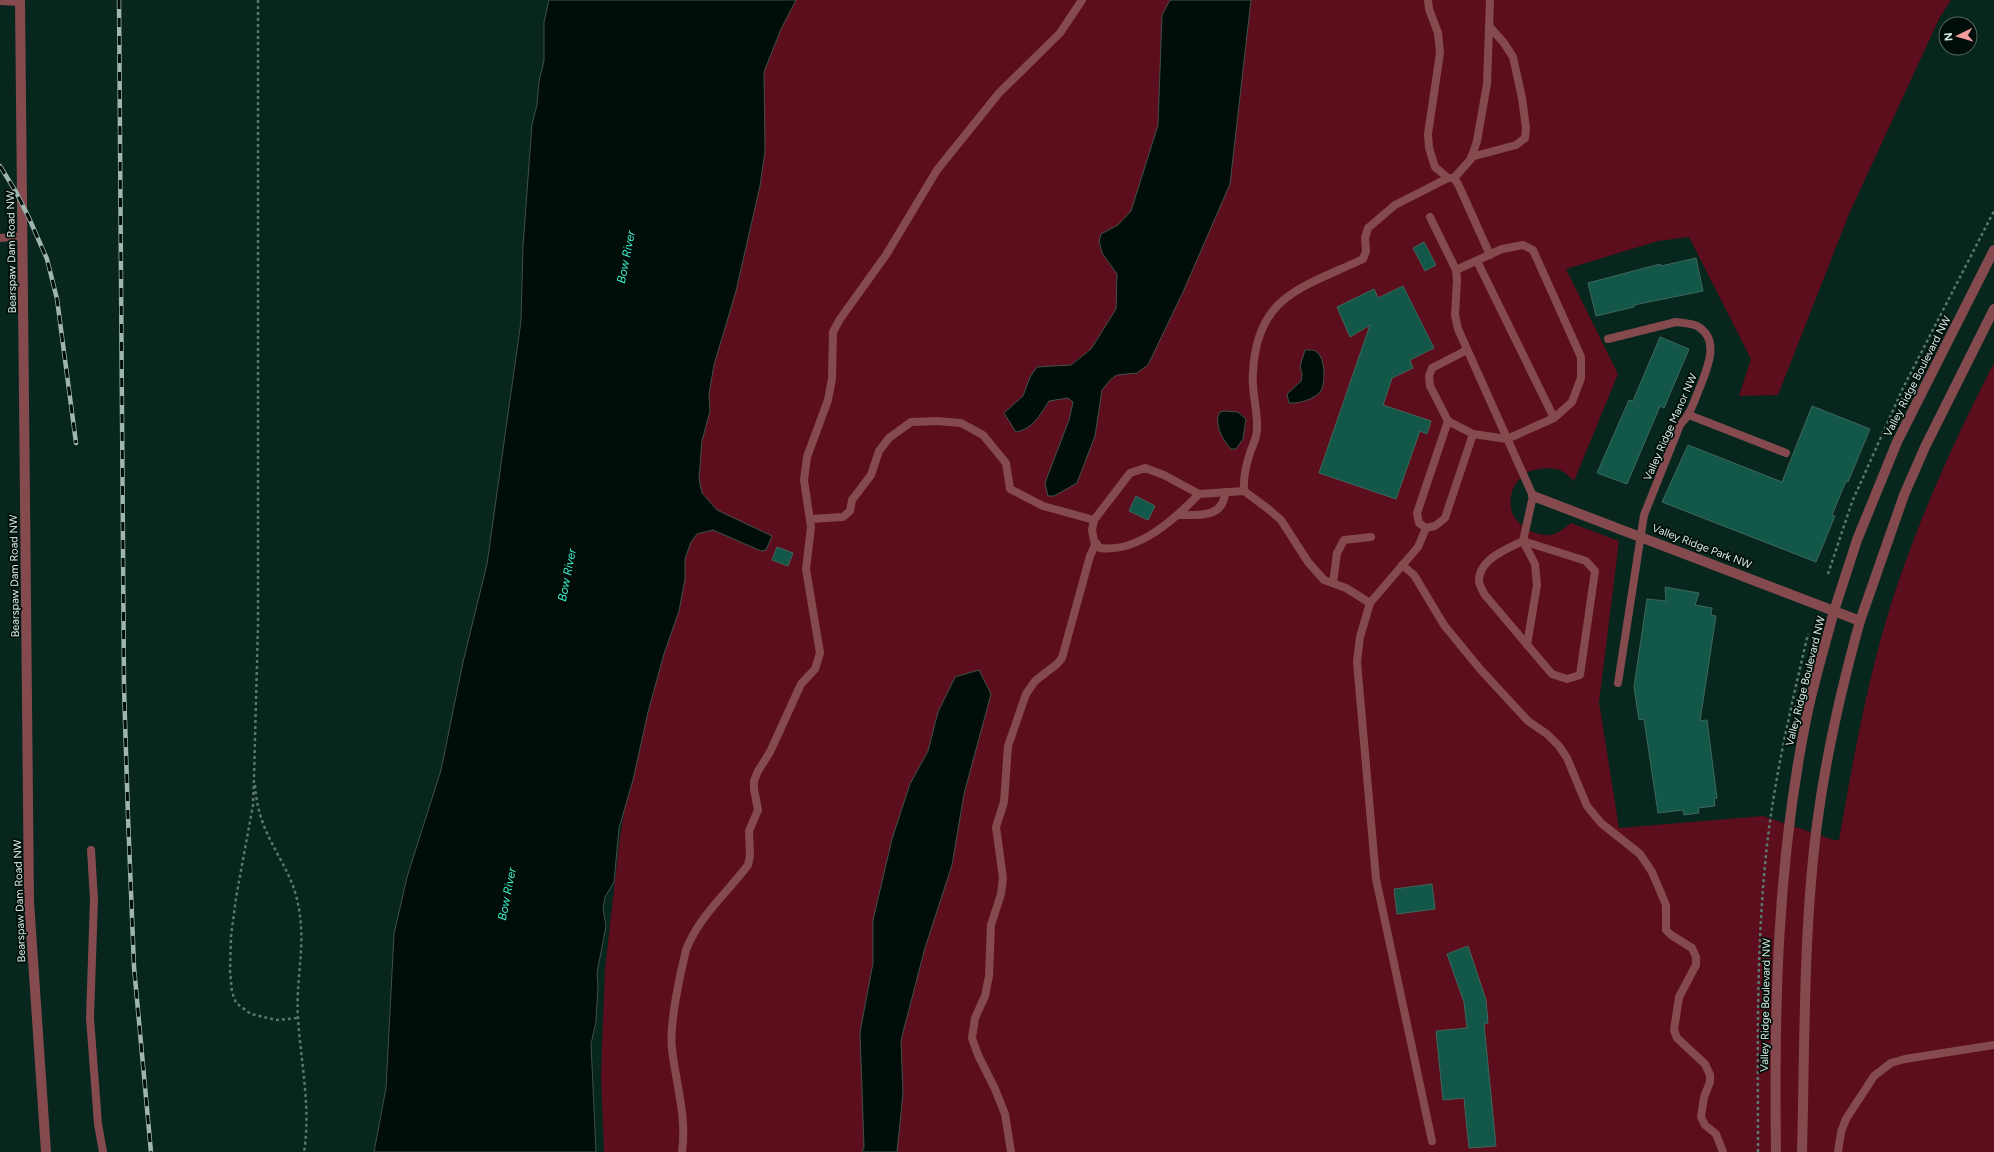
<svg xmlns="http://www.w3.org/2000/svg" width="1994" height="1152" font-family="Figtree,sans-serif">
<rect width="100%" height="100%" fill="#06261e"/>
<path fill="#5c0e1d" d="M775 0H1951L1939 19 1849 214 1778 395 1739 396 1751 359 1689 237 1658 241 1566 269 1618 374 1574 481C1562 469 1557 467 1539 469 1519 471 1506 492 1512 512 1516 525 1537 537 1550 535 1558 534 1565 528 1571 523L1619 541 1599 702 1619 828 1763 816 1834 840H1839C1853 760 1867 681 1891 604 1918 520 1954 441 1994 363V1152H604L601 1074 605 969 620 837 700 354Z"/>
<g fill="#010d09" stroke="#41504b">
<path d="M549 0H796L781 29 764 72 765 151 760 186 736 291 714 365 709 394 710 411 702 441 699 478 702 493 717 510 772 536 766 550 761 551 713 530 697 534 691 542 685 559V579L679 611 664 654 648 712 633 780 619 828 614 882 605 897 603 909 606 926 597 973 598 985 596 1022 591 1044 596 1152H374L386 1088 394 934 407 877 441 770 463 662 487 564 521 321 523 246 532 124 537 105 539 81 544 61V22Z"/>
<path d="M1170 0H1251L1230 184 1183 292 1148 365 1137 373 1117 375 1111 379 1102 390 1095 436 1077 483 1054 496H1048L1045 483 1069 420 1073 402 1068 398 1049 401C1040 415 1033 429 1016 432L1004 413 1023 396 1030 377 1037 367 1071 365 1091 349 1116 309 1117 274 1102 253 1099 241 1101 234 1118 225 1131 211 1158 125 1162 15Z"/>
<path d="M1305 350C1309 350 1313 349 1317 352 1325 358 1326 382 1321 391 1315 399 1299 404 1289 403L1287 394 1301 381 1302 374 1300 366Z"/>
<path d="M1224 411 1238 412 1246 419 1243 439 1236 449H1231C1223 441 1213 422 1220 412Z"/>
<path d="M979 670 991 694 964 794 952 865 925 948 901 1040 903 1093 897 1152H862L864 1147 860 1032 873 963V920L892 839 910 784 928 751 938 712 955 677Z"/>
</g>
<g fill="#125748" stroke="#3f675c">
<path d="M1424 242 1436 265 1425 271 1413 248Z"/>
<path d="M1696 258 1703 291 1634 305V307L1596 316 1588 283 1660 264 1661 266Z"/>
<path d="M1403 286 1434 348 1410 360 1413 368 1392 378 1383 405 1431 421 1427 434 1420 431 1396 499 1319 473 1370 325 1350 337 1337 307 1374 289 1378 298Z"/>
<path d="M1660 337 1689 349 1664 408 1660 406 1627 484 1597 473 1629 400 1633 401Z"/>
<path d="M1812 406 1870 429 1848 482 1846 481 1832 515 1835 516 1816 562 1662 502 1688 445 1782 482Z"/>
<path d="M1136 496 1155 506 1148 520 1129 511Z"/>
<path d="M777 547 793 553 788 566 772 560Z"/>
<path d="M1665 587 1699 593 1695 605 1712 608 1711 615 1716 616 1700 721 1707 720 1717 798 1714 799 1715 806 1698 808 1699 813 1684 815 1683 810 1658 813 1644 719 1639 720 1634 687 1647 599 1666 601Z"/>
<path d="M1432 884 1435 909 1397 914 1394 889Z"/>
<path d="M1468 946 1486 1000 1488 1023 1484 1024 1496 1146 1469 1148 1464 1098 1443 1100 1436 1031 1467 1028 1464 1002 1447 954Z"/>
</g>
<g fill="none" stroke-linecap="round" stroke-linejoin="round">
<g stroke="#5b776f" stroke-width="2.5" stroke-dasharray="3 3" stroke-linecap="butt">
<path d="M258 0V625L254 777 253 805 236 898 231 936 230 971 232 992 236 1003 251 1014 276 1020 298 1018"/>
<path d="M1828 574 1852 502 1903 388 1994 211"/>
<path d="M255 785C256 800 259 813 264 826 273 849 288 869 295 892 309 939 295 974 298 1019 301 1063 311 1108 304 1152"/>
<path d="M1758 1152C1758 1057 1756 961 1765 865 1772 787 1790 711 1808 634"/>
</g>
<g stroke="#854a4e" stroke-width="8">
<path d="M1428 0 1429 9 1438 33 1440 53 1428 134 1429 148 1435 167 1448 178"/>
<path d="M0 1 20 2"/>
<path d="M1471 157 1516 145 1525 138 1526 128 1522 98 1513 57 1504 43 1489 26"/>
<path d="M1454 178 1471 159 1477 141 1487 84 1490 0"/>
<path d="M1430 217 1456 270 1457 280 1455 315 1458 329 1533 496 1523 541C1507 549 1479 559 1479 581 1479 585 1483 591 1485 595L1552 674 1567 679 1580 675 1595 571 1586 561 1523 541"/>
<path d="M0 238 22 236"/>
<path d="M1477 261 1554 418"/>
<path d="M1456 270 1502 249 1523 245 1533 250 1581 357V378L1572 402 1554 418 1507 439 1473 434 1448 421 1430 386 1429 376 1432 368 1467 350"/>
<path d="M1608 339 1676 322C1682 323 1691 323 1697 326 1721 339 1707 369 1700 387 1694 401 1691 414 1680 425L1644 515 1618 683"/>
<path d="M1689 415 1786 453"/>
<path d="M1448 421 1417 513 1419 523 1426 528 1435 526 1445 518 1473 434"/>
<path d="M1244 491C1243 476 1246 464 1251 450 1254 443 1257 436 1257 429 1258 410 1251 391 1253 372 1257 295 1302 288 1363 259L1366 251 1365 238 1368 228 1395 205 1448 178H1454L1458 184 1490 255"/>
<path d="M1199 494C1175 519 1138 553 1100 548L1094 541 1092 530 1094 520 1130 473 1145 468 1164 475 1199 494 1244 491 1267 508 1281 520 1308 562 1324 580 1346 588 1370 603"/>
<path d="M1179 515C1199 515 1224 518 1225 492"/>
<path d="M810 519 843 517 850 511 852 500 871 475 879 451 889 438 911 422 936 421 961 423 983 435 1006 463 1010 489 1043 506 1094 520"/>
<path d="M1426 528 1418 547 1370 603 1360 637 1357 662 1376 879 1432 1141"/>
<path d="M1523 541 1535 564 1537 585 1527 645"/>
<path d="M1402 565 1414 575 1444 625 1480 669 1528 721 1547 734 1559 746 1567 758 1587 806 1601 823 1640 854 1652 872 1666 905V930L1671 935 1692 948 1696 957V965L1679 997 1674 1030 1677 1038 1705 1064 1710 1075V1082L1704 1097 1701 1117 1705 1125 1716 1134 1723 1152"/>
<path d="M1333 583 1337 553 1344 540 1371 537"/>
<path d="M91 850 94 900 90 1018 98 1124 103 1152"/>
<path d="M682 1152C687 1117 676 1084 672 1049 669 1025 680 974 686 950 699 916 727 893 748 865L750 856 749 831 758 810 754 789V781L758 771 770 752 801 684 815 669 820 653 806 569 811 527 804 480 807 457 828 400 832 379 833 332 840 319 886 255 937 170 999 93 1060 33 1082 0"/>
<path d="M1011 1152 1005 1114 995 1089 978 1055 972 1038 975 1018 985 996 989 976 991 925 1001 894 1003 878 996 827 1004 802 1008 746 1026 694 1035 681 1057 664 1062 658 1090 556 1096 543"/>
<path d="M1838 1152 1841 1132 1846 1119 1874 1076 1891 1063 1905 1059 1994 1045"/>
</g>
<g stroke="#854a4e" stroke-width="10">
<path d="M20 0 29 901 46 1152"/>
<path d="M1533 496 1860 621C1842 686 1827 750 1818 817 1803 927 1805 1040 1802 1152"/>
<path d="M1776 1152C1774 1008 1777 868 1805 725 1812 687 1824 649 1834 611"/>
</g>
<g stroke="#854a4e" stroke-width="10">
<path d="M1834 611 1857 540 1897 442 1994 250"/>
<path d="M1860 621 1904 495 1925 447 1994 309"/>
</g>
<defs>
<g id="rail">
<path d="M119 0 124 687 128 817 134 967 151 1152"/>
<path d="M0 166 16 192 29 218 47 259 57 299 76 443"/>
</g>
</defs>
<use href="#rail" stroke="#9eb6af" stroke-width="4.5"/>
<use href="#rail" stroke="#010d09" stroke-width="3" stroke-dasharray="9" stroke-linecap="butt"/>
</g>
<g text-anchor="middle" stroke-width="3.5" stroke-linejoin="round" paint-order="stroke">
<g font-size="11" fill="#d7ece5" stroke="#010d09">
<text transform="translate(11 252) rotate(-91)" y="4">Bearspaw Dam Road NW</text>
<text transform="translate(1917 376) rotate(-63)" y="4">Valley Ridge Boulevard NW</text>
<text transform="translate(1670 427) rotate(-66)" y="4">Valley Ridge Manor NW</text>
<text transform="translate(1702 546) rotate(21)" y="4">Valley Ridge Park NW</text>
<text transform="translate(14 576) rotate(-91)" y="4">Bearspaw Dam Road NW</text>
<text transform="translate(1805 681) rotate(-76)" y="4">Valley Ridge Boulevard NW</text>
<text transform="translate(19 901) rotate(-92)" y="4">Bearspaw Dam Road NW</text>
<text transform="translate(1765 1005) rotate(-89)" y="4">Valley Ridge Boulevard NW</text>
</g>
<g font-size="12" font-style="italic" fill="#3decc7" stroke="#010d09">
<text transform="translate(626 257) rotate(-79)" y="4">Bow River</text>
<text transform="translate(567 575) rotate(-79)" y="4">Bow River</text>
<text transform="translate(507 894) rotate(-79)" y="4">Bow River</text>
</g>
</g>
<g transform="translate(1958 36) rotate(265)"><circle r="19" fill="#010d09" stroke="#576661"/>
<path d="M0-3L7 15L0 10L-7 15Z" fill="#f49b9f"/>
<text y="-6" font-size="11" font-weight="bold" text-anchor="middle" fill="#d7ece5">N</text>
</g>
</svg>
